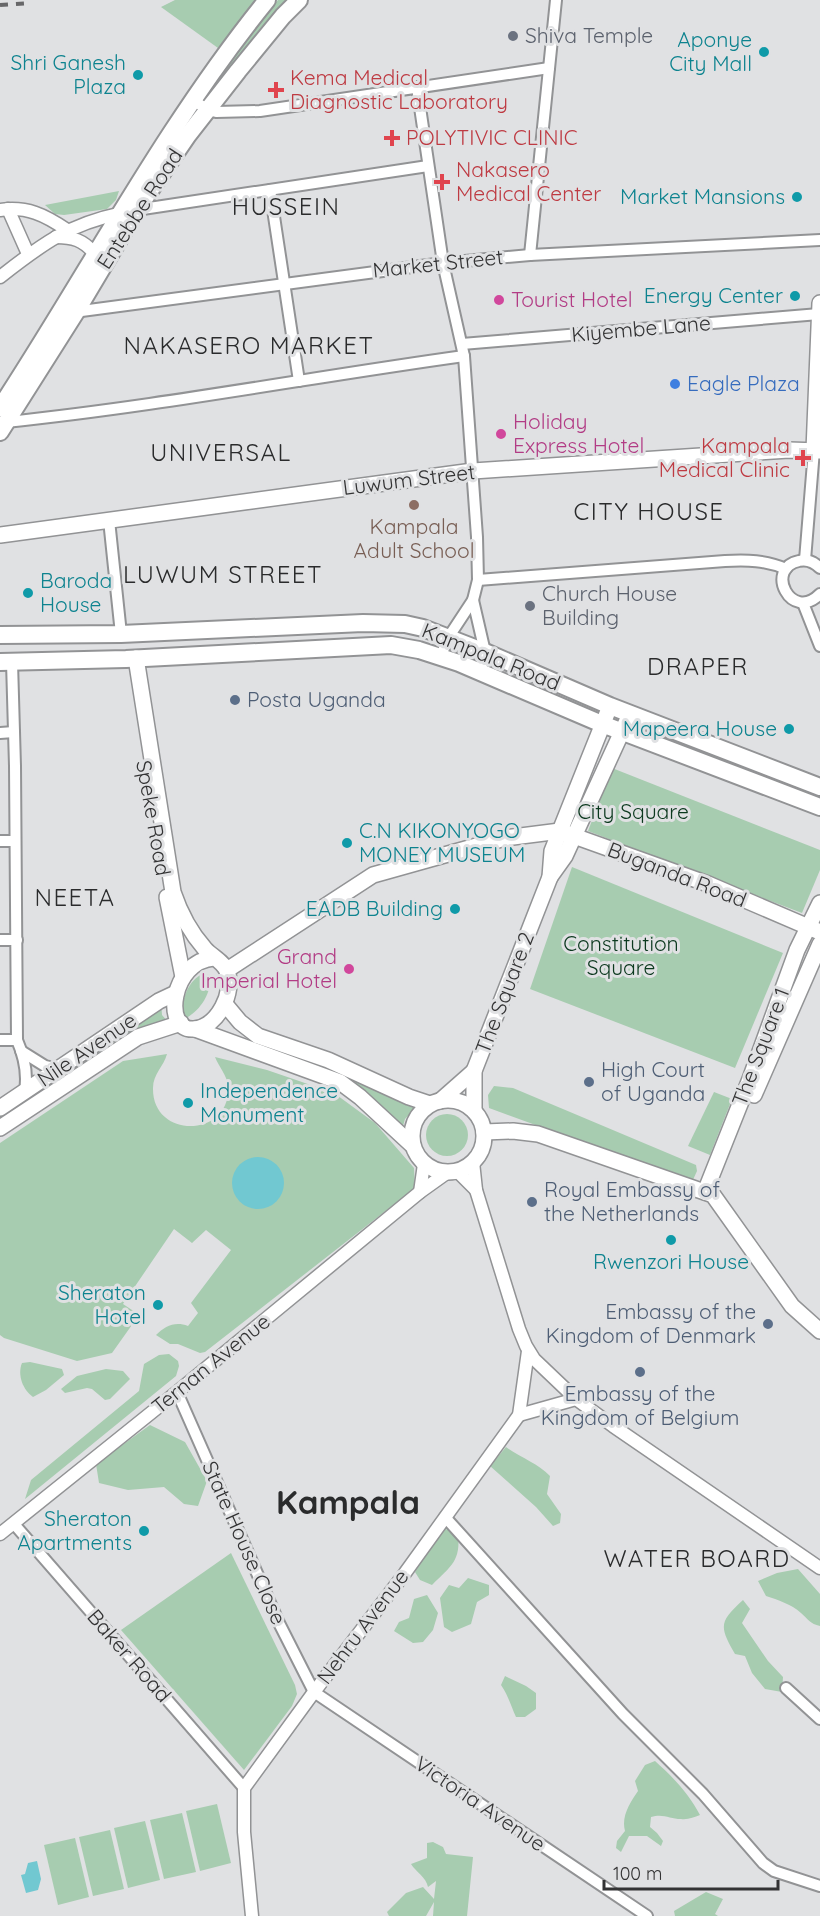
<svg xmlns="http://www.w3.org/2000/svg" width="820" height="1916" font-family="Quicksand,sans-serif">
<rect width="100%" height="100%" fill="#e0e1e3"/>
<g fill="#a7ccb0">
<path d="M175 0H256L218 48 161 7Z"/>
<path d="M278 0H287L219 87 215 84V81L253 29Z"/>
<path d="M119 191 116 200 107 209 64 215 55 214 45 205Z"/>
<path d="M612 768 820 850V870L802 913 588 831Z"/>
<path d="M572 867 783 953 735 1068 530 989Z"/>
<path d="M204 973 210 975C212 992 201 1010 186 1018L182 1016C182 999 187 981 204 973Z"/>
<path d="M161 1002 162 1015 169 1023 0 1120V1113Z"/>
<path d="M167 1054C164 1066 153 1074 153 1088 152 1140 232 1138 228 1086 227 1075 219 1067 215 1057L267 1070 334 1093 375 1123 414 1168 415 1188 205 1352 200 1353 178 1344H170L156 1335C165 1326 175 1321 188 1326L198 1313 191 1303 231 1250 206 1230 192 1243 174 1229 123 1304 138 1314 134 1322 112 1353 77 1361 4 1338 0 1335V1143L123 1061Z"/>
<path d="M328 1067C359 1079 386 1095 417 1106L405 1119 403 1126 373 1101 327 1072Z"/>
<path d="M494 1086 513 1088 696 1165 697 1171 692 1182 489 1108 488 1095Z"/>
<path d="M714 1092 732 1099 710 1155 688 1146Z"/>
<circle cx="447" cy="1135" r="21"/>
<path d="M169 1354 178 1361 179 1366 176 1376 25 1499 31 1480 139 1391 144 1364 159 1355Z"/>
<path d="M30 1362 62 1369 64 1375 46 1390 33 1397C23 1390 17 1375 22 1363Z"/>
<path d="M106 1369 123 1371 130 1379 110 1399 105 1400 92 1389 87 1388 65 1393 61 1389 77 1376Z"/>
<path d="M150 1425 185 1442 207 1481 198 1506 184 1504 164 1487 128 1490 99 1483 96 1464Z"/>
<path d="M506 1447C521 1458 538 1463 550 1476L547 1494 561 1514 560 1523 553 1526 536 1507 490 1466Z"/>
<path d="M442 1528 458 1533C461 1561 451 1566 432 1585L420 1580 415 1572Z"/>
<path d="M231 1553 295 1685 297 1694 292 1706 244 1770 121 1630Z"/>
<path d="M798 1569 820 1594V1626C810 1624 808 1619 801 1613 791 1604 778 1600 766 1596L758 1581 777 1573Z"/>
<path d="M468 1578 489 1585V1595L477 1602 471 1624 452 1632 444 1627 440 1598 449 1585 459 1588Z"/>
<path d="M427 1595 438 1613 433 1630 423 1642 413 1643 394 1631 399 1622 409 1618 414 1599Z"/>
<path d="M743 1600 750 1609 742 1623 768 1661 783 1677 782 1692 765 1689 752 1673 745 1656 735 1654C719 1626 719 1622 743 1600Z"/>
<path d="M505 1676 526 1686 536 1693V1709L525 1717H516C511 1706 508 1695 501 1685Z"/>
<path d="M655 1761C673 1777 689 1794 700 1815 694 1817 688 1820 681 1819 670 1819 663 1813 651 1817L650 1827 657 1833 663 1841 661 1846 647 1836H629L621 1852 616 1848 617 1841 625 1831C621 1816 630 1803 638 1791L635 1781 645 1765Z"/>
<path d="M217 1804 231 1863 200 1871 186 1811Z"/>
<path d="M182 1813 196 1872 164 1879 150 1820Z"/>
<path d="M145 1821 160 1880 128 1888 114 1828Z"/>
<path d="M110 1830 124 1889 93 1896 79 1837Z"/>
<path d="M75 1838 89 1897 58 1905 44 1845Z"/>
<path d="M433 1842 443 1847 446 1854 473 1857 467 1916H433L434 1902 426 1916H389L387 1912 406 1893 423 1887 434 1899 436 1881 428 1887C426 1877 416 1872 411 1864L427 1858V1843Z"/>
<path d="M706 1892 723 1899 715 1914 718 1916H675L674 1911Z"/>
</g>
<g fill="#71c8d1">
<circle cx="258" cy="1183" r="26"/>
<path d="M37 1861 41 1879 38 1890 26 1893 21 1875 25 1874 28 1863Z"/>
</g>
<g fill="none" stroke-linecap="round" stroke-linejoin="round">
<defs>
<g id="minor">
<path d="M417 87 443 263 464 356 477 537 478 580 473 600 448 638 441 656"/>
<path d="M193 100 208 110 216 112 260 111 549 68"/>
<path d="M270 190 299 381"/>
<path d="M136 210 428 166"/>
<path d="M530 255 556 0"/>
<path d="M74 312 443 263 530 255 820 240"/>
<path d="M462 344 819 314"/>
<path d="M6 422C160 406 312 377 464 356"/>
<path d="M109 520 121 634"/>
<path d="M805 560 814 450"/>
<path d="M820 568C814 562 807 559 799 561 764 568 791 623 820 594"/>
<path d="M478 580 725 561C747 560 766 560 786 569"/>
<path d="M473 600 485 652 480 672"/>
<path d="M803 603 820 646"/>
<path d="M12 662 15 766 17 1040C24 1056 28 1073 25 1091"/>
<path d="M0 733 14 732"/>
<path d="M0 841H15"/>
<path d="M0 940H17"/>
<path d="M0 1040H17"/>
<path d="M21 1051 45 1066 59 1069"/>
<path d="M177 1392 279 1623 314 1692 647 1916"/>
<path d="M445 1517 623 1714 703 1794 763 1863 774 1871 820 1886"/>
<path d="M14 1524 244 1788"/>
<path d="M786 1688 820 1719"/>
</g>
<g id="tertiary">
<path d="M8 209 28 254"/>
<path d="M0 210C27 206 45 215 67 230"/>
<path d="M56 237C73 237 83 240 94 253"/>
<path d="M0 277C42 244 69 224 122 213"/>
<path d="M473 1162 476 1190 519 1329 526 1346 534 1359 576 1399 613 1426 820 1568"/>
<path d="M457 1171 476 1190"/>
<path d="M420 1192 424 1164"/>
<path d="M519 1415 576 1399"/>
<path d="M0 1534 177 1392 420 1192 448 1172"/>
<path d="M252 1916 244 1832V1788L314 1692 405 1573 519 1415 528 1351"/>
</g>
<g id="secondary">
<path d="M814 450 820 303"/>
<path d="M0 535 473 471 789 450 820 451"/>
<path d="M136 658 173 892C180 913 190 932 205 949 212 957 223 961 227 971 235 992 218 1027 194 1029 162 1032 171 961 214 958"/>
<path d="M550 877 565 856 630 714"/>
<path d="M167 897 183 977"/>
<path d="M227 970 373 875 505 838 560 831 708 884 820 932"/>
<path d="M225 1004 240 1022 258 1036 328 1060 409 1097 430 1104"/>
<path d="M195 1029 340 1082 360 1097 413 1146"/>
<path d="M754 1095 820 944"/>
<circle cx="448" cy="1136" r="36"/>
<path d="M440 1101 474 1071"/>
<path d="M0 1108 159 1001 176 993"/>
<path d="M474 1111V1071L550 877 552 851 610 706"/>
<path d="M0 1128 138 1037 181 1023"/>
<path d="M484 1132 513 1131 538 1134 713 1195 792 1306 820 1331"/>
<path d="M705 1192 750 1079 797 950 820 903"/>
</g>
<g id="primary">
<path d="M0 408C89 272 164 127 267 0"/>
<path d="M0 432 76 312 136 211 188 135 238 71 283 16 299 0"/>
<path d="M0 635 121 634 363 623 405 624 423 628 485 652 610 706 820 787"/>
<path d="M0 662 126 659 391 645 419 650 459 663 602 724 820 807"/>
</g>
</defs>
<use href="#minor" stroke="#929395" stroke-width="14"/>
<use href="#tertiary" stroke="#929395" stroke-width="15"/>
<use href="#secondary" stroke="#929395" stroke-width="18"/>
<use href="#primary" stroke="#929395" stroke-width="20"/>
<use href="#minor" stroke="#fff" stroke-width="10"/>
<use href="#tertiary" stroke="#fff" stroke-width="12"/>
<use href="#secondary" stroke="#fff" stroke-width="15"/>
<use href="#primary" stroke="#fff" stroke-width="16"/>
<path stroke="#676769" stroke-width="4" stroke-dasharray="8 8" stroke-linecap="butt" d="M0 5 31 3"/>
</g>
<g fill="#6b7280" stroke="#e0e1e3" stroke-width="2">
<circle cx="513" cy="36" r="6"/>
<circle cx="530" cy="606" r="6"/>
</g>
<g fill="#0f9aa8" stroke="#e0e1e3" stroke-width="2">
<circle cx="764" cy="52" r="6"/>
<circle cx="138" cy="75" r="6"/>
<circle cx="797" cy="197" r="6"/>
<circle cx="795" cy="296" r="6"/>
<circle cx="28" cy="593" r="6"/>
<circle cx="789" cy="729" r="6"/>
<circle cx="347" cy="843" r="6"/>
<circle cx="455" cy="909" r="6"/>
<circle cx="188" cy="1103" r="6"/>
<circle cx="671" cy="1240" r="6"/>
<circle cx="158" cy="1305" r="6"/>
<circle cx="144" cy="1531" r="6"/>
</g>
<g fill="#e0444e" stroke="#e0e1e3" stroke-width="2">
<path d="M273 81h6v6h6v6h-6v6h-6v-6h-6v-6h6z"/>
<path d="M389 129h6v6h6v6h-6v6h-6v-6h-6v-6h6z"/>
<path d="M439 173h6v6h6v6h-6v6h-6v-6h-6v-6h6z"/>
<path d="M800 449h6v6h6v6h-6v6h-6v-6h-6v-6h6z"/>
</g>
<g fill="#d1479c" stroke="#e0e1e3" stroke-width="2">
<circle cx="499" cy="300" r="6"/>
<circle cx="501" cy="434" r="6"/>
<circle cx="349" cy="969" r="6"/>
</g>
<circle fill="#3f7fe0" stroke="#e0e1e3" stroke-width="2" cx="675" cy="384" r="6"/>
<circle fill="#8d6e63" stroke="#e0e1e3" stroke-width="2" cx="414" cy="505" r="6"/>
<g fill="#5c6f8a" stroke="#e0e1e3" stroke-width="2">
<circle cx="235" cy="700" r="6"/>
<circle cx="589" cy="1082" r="6"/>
<circle cx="532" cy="1202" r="6"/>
<circle cx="768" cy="1324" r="6"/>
<circle cx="640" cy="1372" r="6"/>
</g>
<g text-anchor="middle" stroke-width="6" stroke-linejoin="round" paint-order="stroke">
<g font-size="21" fill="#5b616d" stroke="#e0e1e3" text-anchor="start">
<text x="525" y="43">Shiva Temple</text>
<text x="542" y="601">Church House<tspan x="542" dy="24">Building</tspan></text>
</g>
<g font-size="21" fill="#0d838f" stroke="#e0e1e3" text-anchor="end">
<text x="752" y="47">Aponye<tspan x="752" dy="24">City Mall</tspan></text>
<text x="126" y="70">Shri Ganesh<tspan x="126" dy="24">Plaza</tspan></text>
<text x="785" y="204">Market Mansions</text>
<text x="783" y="303">Energy Center</text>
<text x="40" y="588" text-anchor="start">Baroda<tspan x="40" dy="24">House</tspan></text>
<text x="777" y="736">Mapeera House</text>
<text x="359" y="838" text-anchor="start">C.N KIKONYOGO<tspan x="359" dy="24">MONEY MUSEUM</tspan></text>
<text x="443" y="916">EADB Building</text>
<text x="200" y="1098" text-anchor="start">Independence<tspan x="200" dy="24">Monument</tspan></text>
<text x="671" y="1269" text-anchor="middle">Rwenzori House</text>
<text x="146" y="1300">Sheraton<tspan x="146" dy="24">Hotel</tspan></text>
<text x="132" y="1526">Sheraton<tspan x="132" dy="24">Apartments</tspan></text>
</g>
<g font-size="21" fill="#be3a42" stroke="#e0e1e3" text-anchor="start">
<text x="290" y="85">Kema Medical<tspan x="290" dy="24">Diagnostic Laboratory</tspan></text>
<text x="406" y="145">POLYTIVIC CLINIC</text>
<text x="456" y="177">Nakasero<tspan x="456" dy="24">Medical Center</tspan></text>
<text x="790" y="453" text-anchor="end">Kampala<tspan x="790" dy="24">Medical Clinic</tspan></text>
</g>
<g font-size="21" fill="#333334" stroke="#e0e1e3">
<text transform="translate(140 209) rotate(-57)" y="7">Entebbe Road</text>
<text transform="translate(438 264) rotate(-6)" y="7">Market Street</text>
<text transform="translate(641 329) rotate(-5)" y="7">Kiyembe Lane</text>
<text transform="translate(409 480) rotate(-7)" y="7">Luwum Street</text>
<text transform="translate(491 657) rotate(22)" y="7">Kampala Road</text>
<text transform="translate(153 818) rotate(80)" y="7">Speke Road</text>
<text transform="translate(677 875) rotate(21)" y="7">Buganda Road</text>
<text transform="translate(505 993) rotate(-69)" y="7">The Square 2</text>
<text transform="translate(761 1047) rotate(-69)" y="7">The Square 1</text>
<text transform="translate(87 1050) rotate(-34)" y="7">Nile Avenue</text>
<text transform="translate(211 1364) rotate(-39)" y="7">Ternan Avenue</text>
<text transform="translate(244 1543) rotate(66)" y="7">State House Close</text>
<text transform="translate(363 1627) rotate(-53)" y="7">Nehru Avenue</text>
<text transform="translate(129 1656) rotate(49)" y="7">Baker Road</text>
<text transform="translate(480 1804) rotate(34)" y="7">Victoria Avenue</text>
</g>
<g font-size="21" fill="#b23c85" stroke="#e0e1e3" text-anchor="start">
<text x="511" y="307">Tourist Hotel</text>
<text x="513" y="429">Holiday<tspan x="513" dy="24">Express Hotel</tspan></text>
<text x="337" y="964" text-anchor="end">Grand<tspan x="337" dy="24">Imperial Hotel</tspan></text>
</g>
<g font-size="21" fill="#366cbe" stroke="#e0e1e3" text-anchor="start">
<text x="687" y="391">Eagle Plaza</text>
</g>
<g font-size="21" fill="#785e54" stroke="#e0e1e3">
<text x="414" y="534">Kampala<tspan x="414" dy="24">Adult School</tspan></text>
</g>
<g font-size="21" fill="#4e5e75" stroke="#e0e1e3" text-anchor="start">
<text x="247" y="707">Posta Uganda</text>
<text x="601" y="1077">High Court<tspan x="601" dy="24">of Uganda</tspan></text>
<text x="544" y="1197">Royal Embassy of<tspan x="544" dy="24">the Netherlands</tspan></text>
<text x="756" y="1319" text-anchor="end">Embassy of the<tspan x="756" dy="24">Kingdom of Denmark</tspan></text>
<text x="640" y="1401" text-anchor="middle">Embassy of the<tspan x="640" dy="24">Kingdom of Belgium</tspan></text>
</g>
<g font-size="21" fill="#0b391e" stroke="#e0e1e3">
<text x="633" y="819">City Square</text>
<text x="621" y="951">Constitution<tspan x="621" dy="24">Square</tspan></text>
</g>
<g font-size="24" letter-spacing="1.5" fill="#2a2b2c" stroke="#e0e1e3">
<text x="286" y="215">HUSSEIN</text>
<text x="249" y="354">NAKASERO MARKET</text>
<text x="221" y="461">UNIVERSAL</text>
<text x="649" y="520">CITY HOUSE</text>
<text x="223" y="583">LUWUM STREET</text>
<text x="698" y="675">DRAPER</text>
<text x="75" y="906">NEETA</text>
<text x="697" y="1567">WATER BOARD</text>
</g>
<g font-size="33" font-weight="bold" fill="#2a2b2c" stroke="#e0e1e3">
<text x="348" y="1514">Kampala</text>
</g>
</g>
<path d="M604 1880v9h174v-9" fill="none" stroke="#333334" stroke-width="3"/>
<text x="613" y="1880" font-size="18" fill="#333334" stroke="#e0e1e3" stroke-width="4.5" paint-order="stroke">100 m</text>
</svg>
